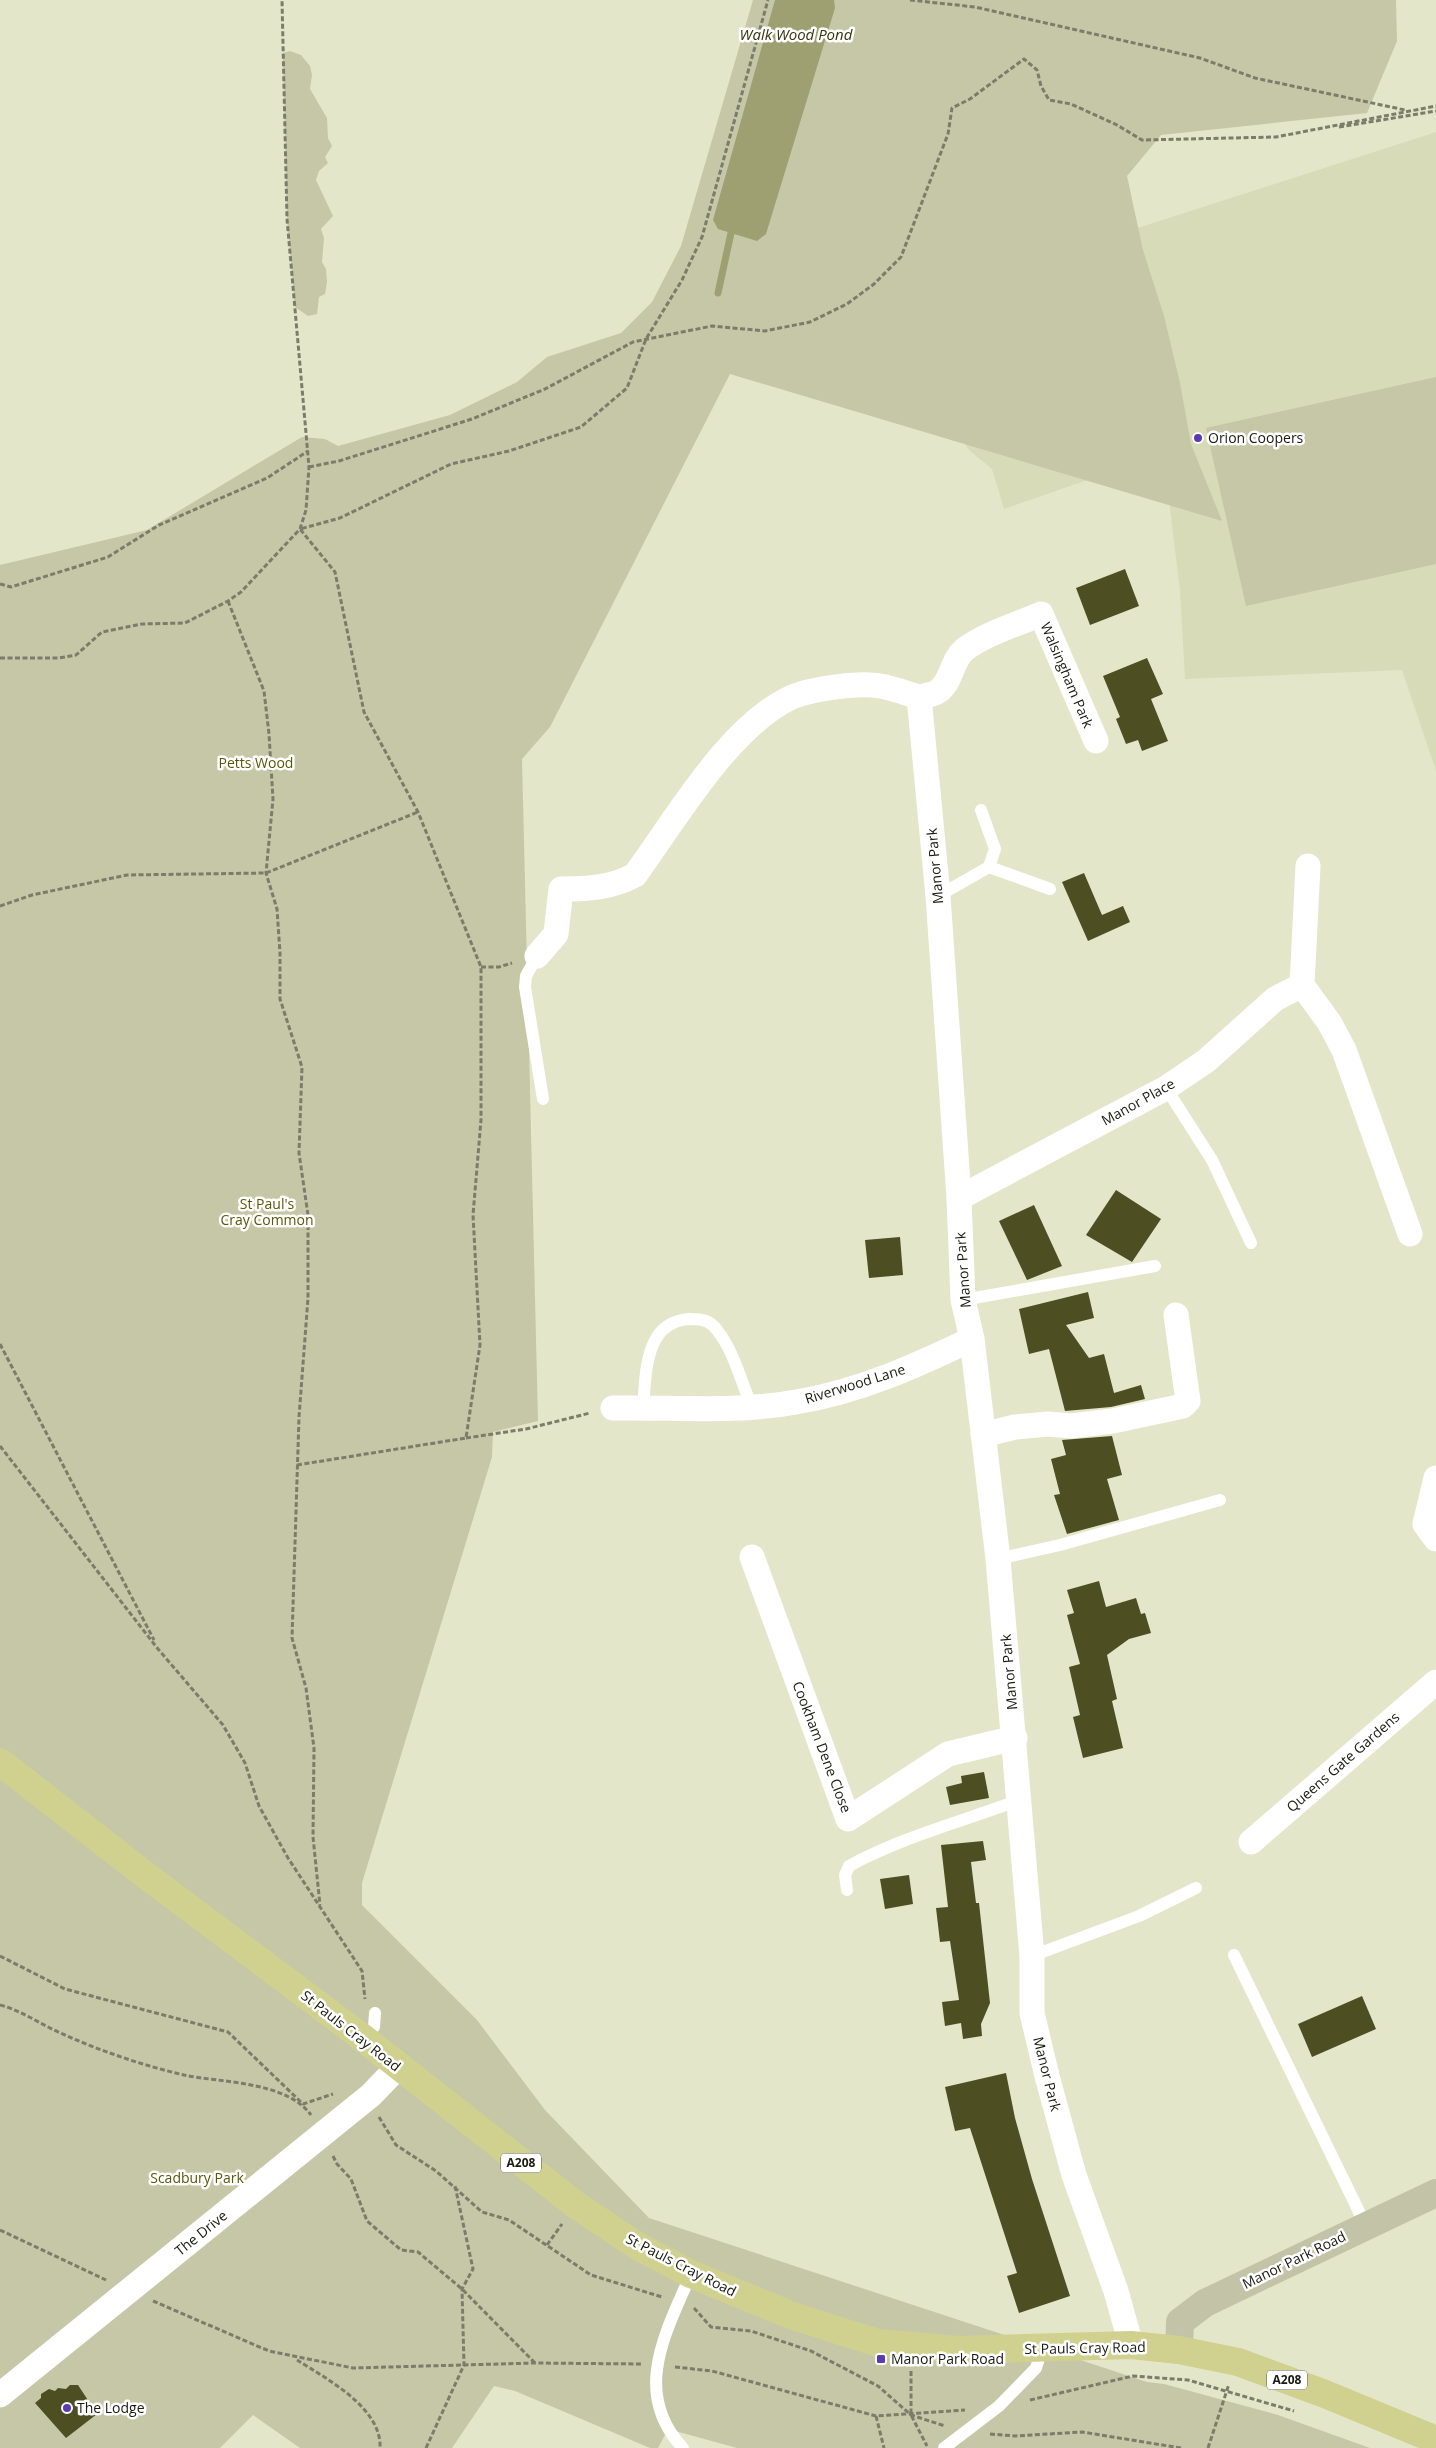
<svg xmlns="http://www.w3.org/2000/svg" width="1436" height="2448" font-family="'Open Sans',sans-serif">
<rect width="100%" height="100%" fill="#e4e6ca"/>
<path fill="#d8dbb7" d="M1436 132V771L1402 670 1185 679 1180 591 1169 500 1122 468 1004 509 992 469 970 451 951 426 1119 234Z"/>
<g fill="#c5c7a7">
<path d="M753 0H1396L1397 41 1367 113 1161 135 1127 176 1143 250 1164 316 1180 383 1191 444 1222 521 730 374 550 727 522 759 538 1421 493 1432 492 1457 362 1883V1905L477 2020 545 2110 649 2218 1147 2382 1164 2384 1278 2415 1370 2448H737L668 2429 658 2448H650L515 2391 494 2386 452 2448H300L253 2415 220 2448H0V565L147 530 302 437 325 439 338 446 450 415 517 382 547 357 621 333 652 302 681 246Z"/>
<path d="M290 51 301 55 310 66 312 75 310 89 327 118 328 138 332 146 325 157 328 163 319 171 316 180 333 216 321 229 324 238 322 262 326 269 327 282 325 294 319 297 317 314 308 316 295 307 287 219 283 53Z"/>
<path d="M1436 377V564L1246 606 1206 428Z"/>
</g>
<path fill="#9ea072" d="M775 0H834L835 8 766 234 757 241 718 229 713 220Z"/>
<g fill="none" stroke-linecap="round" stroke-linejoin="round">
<path stroke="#9ea072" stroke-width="7" d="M718 293 731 233"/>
</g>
<g fill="#4d4e22">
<path d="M1125 569 1139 606 1090 625 1076 588Z"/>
<path d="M1147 658 1163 694 1151 699 1168 741 1142 751 1138 740 1126 744 1116 719 1120 717 1103 676Z"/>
<path d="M1084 873 1102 915 1123 906 1130 922 1088 941 1062 882Z"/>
<path d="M1116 1190 1161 1219 1132 1262 1086 1235Z"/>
<path d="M1034 1205 1062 1266 1027 1280 999 1221Z"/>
<path d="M900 1237 903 1275 869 1278 865 1240Z"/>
<path d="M1088 1292 1094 1318 1066 1325 1089 1358 1104 1354 1114 1393 1141 1385 1145 1399 1111 1407 1065 1411 1049 1349 1029 1354 1019 1309Z"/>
<path d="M1112 1436 1122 1475 1107 1479 1119 1520 1067 1534 1054 1495 1060 1494 1051 1459 1066 1455 1062 1440Z"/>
<path d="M1099 1581 1106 1607 1136 1598 1141 1614 1145 1613 1151 1633 1129 1639 1107 1655 1117 1699 1112 1701 1123 1748 1083 1758 1073 1717 1080 1715 1069 1667 1080 1664 1067 1615 1074 1613 1067 1590Z"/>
<path d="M984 1772 989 1798 950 1805 946 1787 962 1783 961 1776Z"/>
<path d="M983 1841 986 1860 971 1862 976 1903H979L990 2003 981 2024 982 2036 963 2039 961 2023 945 2026 942 2002 959 2000 950 1941 940 1942 936 1908 948 1907 941 1845Z"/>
<path d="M909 1875 913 1904 885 1909 880 1879Z"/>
<path d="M1362 1996 1376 2029 1312 2057 1298 2024Z"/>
<path d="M1006 2073 1015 2118 1032 2179 1070 2296 1019 2313 1007 2276 1017 2273 970 2128 955 2131 945 2087Z"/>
<path d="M70 2385H78L97 2414 66 2438 35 2403 41 2398V2394L49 2389 55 2391 58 2388 66 2389Z"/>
</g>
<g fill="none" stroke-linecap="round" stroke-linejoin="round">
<g stroke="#7b7d6a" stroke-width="3" stroke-dasharray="5 2.5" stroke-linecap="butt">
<path d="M910 0 975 7 1200 58 1255 78 1405 110"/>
<path d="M1339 127 1436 111"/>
<path d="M309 467 339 461 472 419 545 389 633 342 712 326 765 331 810 322 847 304 874 284 901 257 948 134 952 108 970 99 1024 59 1037 70 1041 86 1049 100 1071 104 1117 125 1142 140 1276 137 1436 106"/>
<path d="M0 584 11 587 108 557 159 525 267 478 308 451"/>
<path d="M228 601 264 691 269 734 273 799 266 873 277 909 280 953V999L302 1067 299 1153 308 1215V1298L299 1417 292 1638 306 1688 314 1748 313 1837 320 1905"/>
<path d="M0 658H59L76 655 102 632 142 624 185 623 228 601 241 592 300 529 306 510 309 467 287 219 282 0"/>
<path d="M0 906 32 895 127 875 266 873 418 812"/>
<path d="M481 967H499L512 963"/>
<path d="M0 1344 154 1640"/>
<path d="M466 1438 526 1429 590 1413"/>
<path d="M0 1446 158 1649 223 1725 245 1763 259 1806 288 1858 362 1971 365 1999"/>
<path d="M297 1465 466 1438 480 1345 473 1215 481 1120V967L418 812 364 712 335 572 300 529 340 518 451 464 509 451 581 427 627 388 646 339 682 280 702 237 768 0"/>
<path d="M0 1956 65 1989 228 2032 303 2104 333 2094"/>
<path d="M0 2005C23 2011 43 2026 65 2035 103 2052 145 2066 184 2075 222 2083 286 2081 311 2115"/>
<path d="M379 2117 396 2145 436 2171 482 2212 509 2220 591 2275 662 2297"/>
<path d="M333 2156 337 2164 351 2179 367 2221 401 2250 418 2252 462 2289 535 2363"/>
<path d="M0 2230 106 2280"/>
<path d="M547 2245 562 2224"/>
<path d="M153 2301 269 2351 353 2368 535 2363 642 2364"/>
<path d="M694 2308 711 2327 751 2331 811 2351 878 2386 911 2415 945 2426"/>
<path d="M297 2360C327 2379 382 2408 380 2448"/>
<path d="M675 2367 712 2371 876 2416 965 2410"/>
<path d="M911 2371V2415L927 2446"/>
<path d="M1030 2400 1133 2376 1188 2380 1294 2411"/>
<path d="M876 2416 884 2448"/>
<path d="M990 2434 1015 2436 1082 2432 1181 2448"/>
<path d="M426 2448 464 2365 462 2289 473 2269 455 2186"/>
<path d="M1208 2448 1229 2384"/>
</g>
<g stroke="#fff" stroke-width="12">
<path d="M989 867 1050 889"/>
<path d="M938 896 989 867 995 849 981 810"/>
<path d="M537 956 526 976 525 987 543 1099"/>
<path d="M1166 1088 1212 1160 1251 1243"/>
<path d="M963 1300 1155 1266"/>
<path d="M643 1408C646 1374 644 1321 690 1319 701 1319 710 1320 717 1330 734 1351 741 1382 752 1407"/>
<path d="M998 1559 1060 1545 1220 1500"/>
<path d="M847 1890 845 1875 849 1866C902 1837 963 1821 1020 1800"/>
<path d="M1234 1955 1366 2226"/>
<path d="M1032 1956 1139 1916 1196 1888"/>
<path d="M363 2038 374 2027 375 2013"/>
<path d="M683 2448C631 2393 666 2332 691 2274"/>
<path d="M944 2448 999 2406 1036 2368 1042 2349"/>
</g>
<g stroke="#fff" stroke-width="25">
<path d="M919 697C924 696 932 695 937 692 952 683 951 661 964 650 986 633 1016 625 1041 614L1096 741"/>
<path d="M537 956 556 934 561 889C588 889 611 888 635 875 676 819 729 726 792 697 812 689 849 684 871 685 886 685 904 693 919 697L938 896 959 1198 963 1300 972 1339 998 1559 1032 1956V2013L1047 2076 1074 2175 1116 2291 1131 2345"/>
<path d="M1302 985 1329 1022 1344 1050 1410 1234"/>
<path d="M959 1198 1166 1088 1206 1061 1275 999 1302 985 1308 866"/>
<path d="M613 1408C673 1407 737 1413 796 1402 858 1392 916 1366 972 1339"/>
<path d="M983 1435 1015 1427 1048 1424 1071 1426 1113 1421 1183 1406 1188 1401 1176 1315"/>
<path d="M1436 1478 1425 1524 1436 1539"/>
<path d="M752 1557 848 1819 948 1754 1015 1738"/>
<path d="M1251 1842 1436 1682"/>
<path d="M0 2395 371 2095 398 2067"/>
</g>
<path stroke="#c3c4a7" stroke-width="28" d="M1179 2350 1180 2322 1205 2303 1436 2193"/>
<path stroke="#d0d18e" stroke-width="28" d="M0 1762 144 1874 363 2038 576 2205 639 2247 691 2274 793 2316 878 2343 959 2350 1131 2345 1179 2350 1238 2362 1325 2394 1436 2440"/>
</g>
<g fill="#5b3ab2" stroke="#fff" stroke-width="2">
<circle cx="1198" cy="438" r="5"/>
<rect x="876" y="2354" width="10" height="10" rx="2.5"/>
<circle cx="67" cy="2408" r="5"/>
</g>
<g text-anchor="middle" stroke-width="5" stroke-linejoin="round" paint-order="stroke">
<g fill="#fff" stroke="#5e5f58" stroke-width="1">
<rect x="501" y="2153.5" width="40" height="19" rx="4"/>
<rect x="1267" y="2370.5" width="40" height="19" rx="4"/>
</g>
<g font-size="12" font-weight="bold" fill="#191a10">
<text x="521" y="2167">A208</text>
<text x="1287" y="2384">A208</text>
</g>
<g font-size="14" fill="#191a10" stroke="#fff" text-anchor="start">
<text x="1208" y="443">Orion Coopers</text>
<text x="891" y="2364">Manor Park Road</text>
<text x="77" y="2413">The Lodge</text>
</g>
<g font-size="14" fill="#191a10" stroke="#fff">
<text transform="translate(1067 675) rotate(67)" y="5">Walsingham Park</text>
<text transform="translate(935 866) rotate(-95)" y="5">Manor Park</text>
<text transform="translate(1138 1102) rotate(-29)" y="5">Manor Place</text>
<text transform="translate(963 1270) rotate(-94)" y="5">Manor Park</text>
<text transform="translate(855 1384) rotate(-17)" y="5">Riverwood Lane</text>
<text transform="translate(1009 1672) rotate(-95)" y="5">Manor Park</text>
<text transform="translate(822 1747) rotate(69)" y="5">Cookham Dene Close</text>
<text transform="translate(1343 1762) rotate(-41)" y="5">Queens Gate Gardens</text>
<text transform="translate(351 2031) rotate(38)" y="5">St Pauls Cray Road</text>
<text transform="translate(1047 2074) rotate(76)" y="5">Manor Park</text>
<text transform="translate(201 2233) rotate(-39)" y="5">The Drive</text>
<text transform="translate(1294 2260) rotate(-26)" y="5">Manor Park Road</text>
<text transform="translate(681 2265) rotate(27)" y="5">St Pauls Cray Road</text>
<text transform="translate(1085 2348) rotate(-1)" y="5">St Pauls Cray Road</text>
</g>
<g font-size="14" fill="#575807" stroke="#fff">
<text x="256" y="768">Petts Wood</text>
<text x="267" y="1209">St Paul's<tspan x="267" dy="16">Cray Common</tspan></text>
<text x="197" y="2183">Scadbury Park</text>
</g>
<g font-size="15" font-style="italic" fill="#35350f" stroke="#fff">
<text x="796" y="40">Walk Wood Pond</text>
</g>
</g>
</svg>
